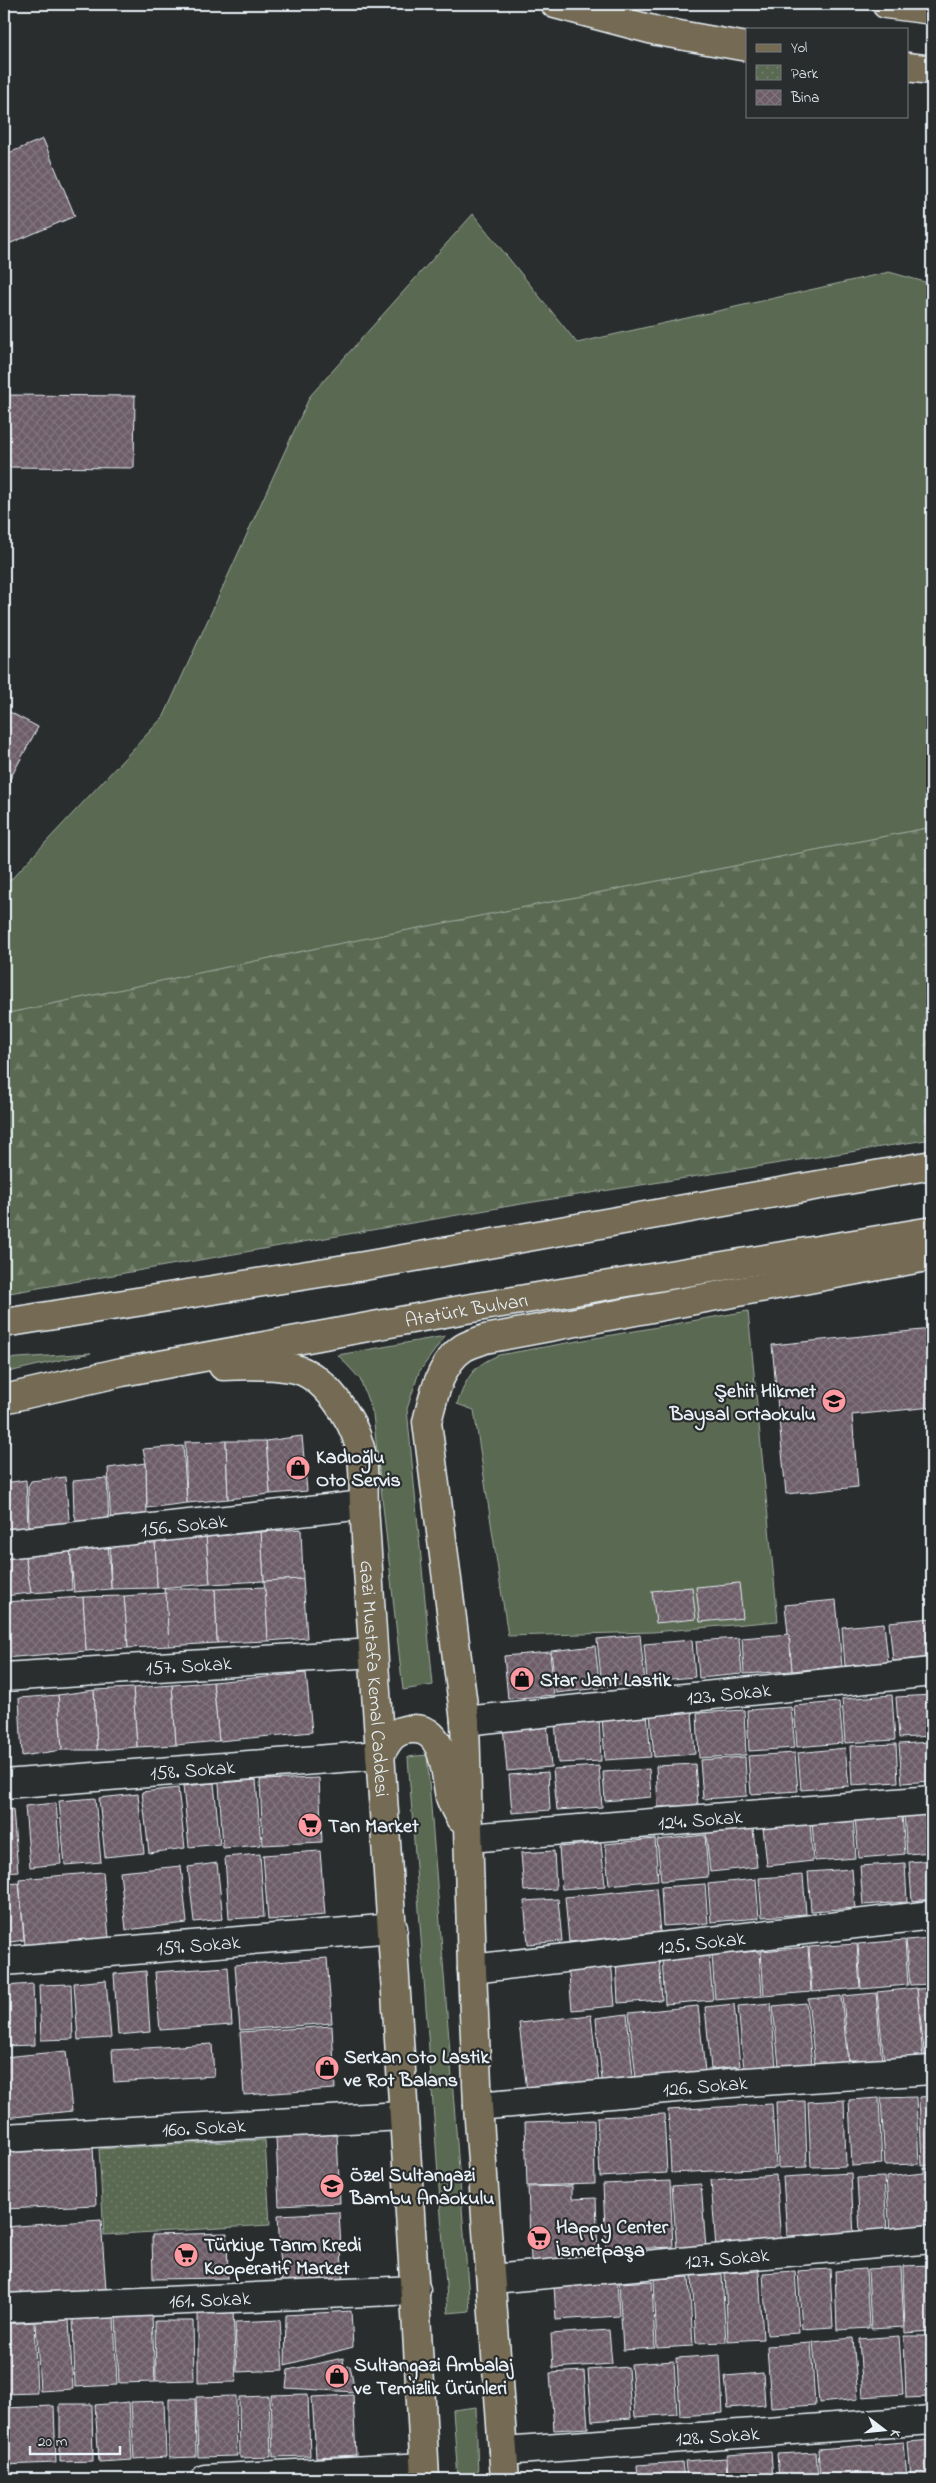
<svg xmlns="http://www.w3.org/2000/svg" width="936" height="2483" font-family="'Indie Flower',sans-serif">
<defs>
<pattern id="forest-firs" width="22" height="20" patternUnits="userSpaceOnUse" patternTransform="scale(1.25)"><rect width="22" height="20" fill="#5a6951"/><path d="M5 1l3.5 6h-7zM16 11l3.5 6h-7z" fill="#727f6b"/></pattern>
<pattern id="park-dots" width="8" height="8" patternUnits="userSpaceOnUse" patternTransform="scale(1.25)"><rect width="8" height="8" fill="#5a6951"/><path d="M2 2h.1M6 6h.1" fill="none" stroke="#727f6b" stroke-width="1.8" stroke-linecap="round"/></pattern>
<pattern id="building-cross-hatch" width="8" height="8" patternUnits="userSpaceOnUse" patternTransform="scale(1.25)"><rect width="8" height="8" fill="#6d5d67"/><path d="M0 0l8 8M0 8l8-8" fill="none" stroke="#82757e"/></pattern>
</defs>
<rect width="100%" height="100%" fill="#2a2d2e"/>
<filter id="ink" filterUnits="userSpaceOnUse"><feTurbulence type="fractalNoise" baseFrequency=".02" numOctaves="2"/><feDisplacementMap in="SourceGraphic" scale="10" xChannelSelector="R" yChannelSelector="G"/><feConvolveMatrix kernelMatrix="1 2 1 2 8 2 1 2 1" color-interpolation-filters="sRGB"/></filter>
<g filter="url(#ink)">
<g fill="#5a6951" stroke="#a1ada4">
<path d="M473 214 577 343 889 272 932 284V827L4 1014V887L164 716 310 396Z"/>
<path d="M748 1311 778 1621 653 1632 508 1636 474 1410 457 1404C467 1377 472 1366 499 1355Z"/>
<path d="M445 1336 419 1372 407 1409 433 1685 403 1690 373 1414 360 1379 338 1355Z"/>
<path d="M91 1353 4 1373V1359Z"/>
<path d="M427 1755 470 2311 448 2313 408 1757Z"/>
<path d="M476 2407 478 2479H458L453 2410Z"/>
</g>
<path fill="url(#forest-firs)" stroke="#a1ada4" d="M932 827V1139L521 1204 4 1294V1014L322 947Z"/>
<path fill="url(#park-dots)" stroke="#a1ada4" d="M265 2140 270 2225 104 2235 99 2149Z"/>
<g fill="url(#building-cross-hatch)" stroke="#e8f1f8">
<path d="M43 139 75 216 4 246V155Z"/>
<path d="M4 395 135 396 134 468 4 467Z"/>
<path d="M4 709 38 727 4 790Z"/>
<path d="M932 1329V1407L852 1415 858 1487 786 1494 772 1345Z"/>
<path d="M302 1436 307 1491 270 1494 266 1441Z"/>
<path d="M226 1441 228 1499 187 1503 185 1442Z"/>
<path d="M226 1441H266L270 1494 228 1499Z"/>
<path d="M183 1446 187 1503 147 1508 146 1463 143 1449Z"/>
<path d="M146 1463 147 1523 111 1527 108 1468Z"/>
<path d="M65 1477 70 1529 29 1526 28 1487 31 1481Z"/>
<path d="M107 1478 109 1526 77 1523 74 1512 73 1481Z"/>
<path d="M26 1480 28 1529 4 1532V1483Z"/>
<path d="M301 1529 303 1579 264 1581 261 1532Z"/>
<path d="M261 1532 264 1581 210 1584 206 1537Z"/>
<path d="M206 1537 210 1584 157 1588 155 1540Z"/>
<path d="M155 1540 157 1588 111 1589 110 1542Z"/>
<path d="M70 1542 72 1590 31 1593 24 1549Z"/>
<path d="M108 1542 111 1589 74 1592 70 1545Z"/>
<path d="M4 1549H24L31 1593 4 1596Z"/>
<path d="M303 1579 307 1638 268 1641 264 1581Z"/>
<path d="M739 1583 743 1618 700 1622 696 1587Z"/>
<path d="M265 1587 268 1641 217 1643 215 1589Z"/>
<path d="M692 1587 696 1619 656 1623 652 1591Z"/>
<path d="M164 1589H215L217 1643 169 1646Z"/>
<path d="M166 1593 169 1646 128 1648 124 1596Z"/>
<path d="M124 1596 128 1648 86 1651 83 1597Z"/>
<path d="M83 1597 86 1651 4 1658V1602Z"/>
<path d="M836 1600 842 1666 792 1671 785 1605Z"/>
<path d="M932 1618V1657L893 1661 889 1622Z"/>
<path d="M884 1623 888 1662 845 1666 842 1627Z"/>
<path d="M789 1634 792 1671 744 1674 742 1638Z"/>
<path d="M640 1635 645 1682 602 1687 597 1639Z"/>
<path d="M739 1638 742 1674 699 1678 696 1641Z"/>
<path d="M692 1640 695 1677 647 1681 644 1644Z"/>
<path d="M595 1646 600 1688 556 1693 551 1651Z"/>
<path d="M550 1652 554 1695 508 1699 504 1656Z"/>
<path d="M306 1673 312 1732 219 1741 213 1682Z"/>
<path d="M213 1682 219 1741 176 1745 172 1685Z"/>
<path d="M172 1685 176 1745 137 1747 133 1688Z"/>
<path d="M133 1688 137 1747 97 1750 94 1690Z"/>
<path d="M94 1690 97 1750H62L58 1695Z"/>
<path d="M58 1695 62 1750 22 1756 19 1698Z"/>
<path d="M892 1695 895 1740 845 1743 842 1699Z"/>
<path d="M932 1695V1736L899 1738 896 1697Z"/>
<path d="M839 1702 843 1743 797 1747 794 1706Z"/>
<path d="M791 1707 795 1748 749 1751 747 1710Z"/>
<path d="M744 1710 746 1755 699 1758 697 1713Z"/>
<path d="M692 1711 695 1754 654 1757 650 1714Z"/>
<path d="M647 1713 651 1757 605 1760 602 1716Z"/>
<path d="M599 1717 601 1761 558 1763 555 1719Z"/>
<path d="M547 1722 551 1767 507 1771 503 1726Z"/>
<path d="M932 1742V1781L902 1783 899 1744Z"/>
<path d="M896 1744 898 1782 852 1785 850 1746Z"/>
<path d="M845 1748 849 1786 801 1790 798 1753Z"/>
<path d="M795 1753 798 1791 751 1794 748 1756Z"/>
<path d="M745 1757 747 1796 703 1799 700 1760Z"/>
<path d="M695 1764 698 1805 658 1807 656 1766Z"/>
<path d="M599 1766 602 1807 557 1810 553 1769Z"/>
<path d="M649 1769 651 1797 605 1801 603 1772Z"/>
<path d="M548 1772 550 1810 512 1813 509 1775Z"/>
<path d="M319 1778 322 1842 263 1845 260 1780Z"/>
<path d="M256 1780 261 1845 223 1848 219 1783Z"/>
<path d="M214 1783 220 1844 189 1847 183 1786Z"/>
<path d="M178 1788 185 1848 149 1853 142 1792Z"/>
<path d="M138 1794 144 1853 105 1857 99 1798Z"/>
<path d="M95 1798 101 1862 65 1865 59 1801Z"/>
<path d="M56 1803 61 1864 30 1867 25 1806Z"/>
<path d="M13 1809 18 1871 4 1872V1810Z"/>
<path d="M932 1813V1852L907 1854 904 1815Z"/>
<path d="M902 1815 905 1854 859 1858 855 1819Z"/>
<path d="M853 1819 856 1858 815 1861 812 1822Z"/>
<path d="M810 1823 813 1861 767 1866 763 1827Z"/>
<path d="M753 1829 757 1867 710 1872 706 1833Z"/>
<path d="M705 1835 708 1877 661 1881 657 1840Z"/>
<path d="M655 1839 658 1880 609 1885 605 1844Z"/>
<path d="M601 1843 605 1886 562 1889 559 1847Z"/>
<path d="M320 1851 325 1915 268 1920 263 1855Z"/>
<path d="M554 1851 556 1889 524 1891 521 1853Z"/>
<path d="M260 1854 264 1917 229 1919 225 1857Z"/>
<path d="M932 1860V1899L912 1901 909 1862Z"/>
<path d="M217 1863 223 1919 194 1922 188 1867Z"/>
<path d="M905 1863 907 1902 863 1905 860 1866Z"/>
<path d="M181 1866 187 1923 126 1930 120 1872Z"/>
<path d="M852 1869 855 1908 811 1911 808 1872Z"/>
<path d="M103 1872 109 1938 25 1945 19 1879Z"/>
<path d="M803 1875 806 1914 762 1917 759 1878Z"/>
<path d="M756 1879 759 1918 711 1922 708 1884Z"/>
<path d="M19 1883 24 1940 4 1943V1884Z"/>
<path d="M705 1884 708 1923 663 1926 661 1887Z"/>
<path d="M656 1888 660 1933 569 1942 565 1897Z"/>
<path d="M558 1899 562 1941 528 1944 524 1901Z"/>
<path d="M932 1938V1984L910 1985 906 1940Z"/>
<path d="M905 1940 908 1985 861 1989 858 1944Z"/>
<path d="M857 1944 860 1988 812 1992 809 1947Z"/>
<path d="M808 1947 811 1992 764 1996 761 1951Z"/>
<path d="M759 1951 762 1996 715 2000 712 1955Z"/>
<path d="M709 1956 713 2000 665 2004 662 1959Z"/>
<path d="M659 1957 662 2000 618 2003 616 1960Z"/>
<path d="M327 1958 332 2023 240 2030 235 1965Z"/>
<path d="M611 1960 615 2006 572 2010 568 1963Z"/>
<path d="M228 1967 232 2025 160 2030 155 1972Z"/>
<path d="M146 1971 150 2032 118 2035 114 1974Z"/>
<path d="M106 1980 111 2038 78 2040 74 1983Z"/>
<path d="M33 1984 35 2045 4 2046V1986Z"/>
<path d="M71 1984 73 2039 41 2040 39 1985Z"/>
<path d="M917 1988 923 2059 884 2063 877 1992Z"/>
<path d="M932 1988V2059L925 2060 917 1989Z"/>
<path d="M876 1993 882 2063 849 2066 843 1996Z"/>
<path d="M841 1996 848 2062 815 2066 808 1999Z"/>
<path d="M771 2003 776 2067 744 2070 738 2006Z"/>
<path d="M806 2003 812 2064 779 2066 773 2006Z"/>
<path d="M734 2004 740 2066 711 2069 705 2007Z"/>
<path d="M698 2006 705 2071 636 2079 629 2013Z"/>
<path d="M627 2014 633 2077 602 2080 596 2018Z"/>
<path d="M591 2015 599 2083 527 2091 519 2023Z"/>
<path d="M332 2026 335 2089 244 2095 240 2032Z"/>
<path d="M212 2044 214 2076 114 2082 112 2050Z"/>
<path d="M66 2051 72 2111 4 2118V2057Z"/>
<path d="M932 2096V2165L922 2166 919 2097Z"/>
<path d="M916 2097 919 2164 885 2165 881 2098Z"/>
<path d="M879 2098 882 2164 852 2166 849 2100Z"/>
<path d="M844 2100 846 2166 811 2167 808 2102Z"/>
<path d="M805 2101 807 2167 778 2168 776 2102Z"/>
<path d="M772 2104 776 2168 671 2173 668 2110Z"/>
<path d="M664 2114 667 2173 600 2177 597 2117Z"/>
<path d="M594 2120 595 2184 527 2186 525 2122Z"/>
<path d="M337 2134 340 2203 279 2206 276 2137Z"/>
<path d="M93 2147 96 2205 4 2209V2151Z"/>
<path d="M924 2168H932V2224L890 2233 886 2177 924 2173Z"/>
<path d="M851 2173 854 2238 819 2240 818 2234 787 2236 783 2177Z"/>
<path d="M776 2175 781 2243 716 2248 711 2180Z"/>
<path d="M884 2177 887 2232 860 2233 857 2178Z"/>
<path d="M670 2181 673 2247 606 2250 603 2184Z"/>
<path d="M701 2184 706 2248 677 2250 672 2186Z"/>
<path d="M572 2186V2199L596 2198 598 2258 531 2261 528 2187Z"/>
<path d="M339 2212 343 2285 282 2289 278 2215Z"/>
<path d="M101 2220 106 2289 4 2296V2227Z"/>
<path d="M227 2233 228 2278 153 2279 152 2235Z"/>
<path d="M931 2263H932V2301Z"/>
<path d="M930 2265 932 2331 905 2333 903 2266Z"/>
<path d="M901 2267 904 2327 871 2329 868 2269Z"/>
<path d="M830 2269 833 2327 802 2329 798 2271Z"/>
<path d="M866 2269 869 2328 837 2330 835 2271Z"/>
<path d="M759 2271 763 2339 728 2341 725 2273Z"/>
<path d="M795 2271 799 2333 767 2335 763 2273Z"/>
<path d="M722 2274 726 2342 696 2343 692 2276Z"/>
<path d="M689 2277 693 2346 657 2348 654 2279Z"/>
<path d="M617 2280 619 2316 556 2320 554 2284Z"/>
<path d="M652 2281 655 2348 623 2350 619 2283Z"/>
<path d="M233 2311 236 2382 198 2383V2312Z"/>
<path d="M351 2311 353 2347 285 2365 286 2315Z"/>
<path d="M152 2316 155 2382 119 2383 116 2317Z"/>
<path d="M114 2317 117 2385 75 2387 73 2319Z"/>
<path d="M69 2320 73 2389 40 2391 36 2322Z"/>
<path d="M280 2320 283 2370 237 2372 235 2322Z"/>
<path d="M155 2321H193L194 2380 156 2381Z"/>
<path d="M34 2322 37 2393 4 2394V2324Z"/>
<path d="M609 2330 612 2364 553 2368 551 2334Z"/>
<path d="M899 2336 903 2394 863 2397 859 2339Z"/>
<path d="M904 2336H932V2397L906 2398Z"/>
<path d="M853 2338 858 2399 819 2403 813 2342Z"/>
<path d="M811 2343 815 2405 771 2408 767 2346Z"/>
<path d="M720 2355 723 2413 680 2416 677 2358Z"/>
<path d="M343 2358 344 2367 350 2366 355 2392 286 2388 288 2370Z"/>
<path d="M674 2361 677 2414 635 2417 631 2364Z"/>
<path d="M628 2367 631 2418 592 2421 588 2370Z"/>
<path d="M584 2371 588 2428 554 2430 550 2373Z"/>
<path d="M763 2373 765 2405 728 2408 725 2376Z"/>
<path d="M308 2394 310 2456 273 2457 271 2395Z"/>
<path d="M353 2395 356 2455 316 2457 312 2397Z"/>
<path d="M236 2396 237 2456 198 2457 196 2397Z"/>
<path d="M269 2396 271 2457 240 2458 239 2397Z"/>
<path d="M169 2399H195L196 2457 169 2458Z"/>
<path d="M164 2401 166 2457 134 2459 131 2402Z"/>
<path d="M129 2402 132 2460 99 2462 95 2405Z"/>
<path d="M60 2404H92L93 2461 60 2462Z"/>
<path d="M54 2406 56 2463 4 2465V2408Z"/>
<path d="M932 2440V2479H911L908 2442Z"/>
<path d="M904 2442 907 2479H820L818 2449Z"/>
<path d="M771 2452 773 2479H728L727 2455Z"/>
<path d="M816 2452 818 2479H779L777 2454Z"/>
<path d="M726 2458 727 2479H687L685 2461Z"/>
<path d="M682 2462 684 2479H638L637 2465Z"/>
</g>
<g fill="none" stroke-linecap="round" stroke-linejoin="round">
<defs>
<g id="minor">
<path id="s1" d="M4 1544 364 1505"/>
<path id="s2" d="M4 1677 373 1653"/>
<path id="s3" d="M465 1721 932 1672"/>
<path id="s4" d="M4 1784 380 1755"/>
<path id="s5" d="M469 1838 932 1800"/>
<path id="s6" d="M4 1961 393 1928"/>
<path id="s7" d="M472 1969 932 1915"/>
<path id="s8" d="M478 2106 731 2083 932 2070"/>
<path id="s9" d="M4 2138 402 2116"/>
<path id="s10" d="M492 2279 932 2239"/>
<path id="s11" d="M4 2308 416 2290"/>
<path id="s12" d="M503 2451 932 2420"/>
<path d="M205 2479 424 2467"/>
</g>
<g id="primary">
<path id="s13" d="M364 1505C384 1830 409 2154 425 2479"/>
<path d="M465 1721 472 1969 478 2106 505 2479"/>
<path d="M380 1755C388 1740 394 1729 413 1729 446 1728 445 1775 450 1797 452 1804 456 1811 460 1818"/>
</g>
<g id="trunk">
<path d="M555 4 657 31 747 47"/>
<path d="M886 4 932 10"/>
<path d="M907 67 932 70"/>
<path d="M4 1323 364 1266 932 1165"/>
<path d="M223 1366C245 1365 269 1364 291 1368 324 1373 353 1419 360 1448 365 1466 363 1487 364 1505"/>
<path id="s14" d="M4 1399 122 1372 466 1309 932 1231"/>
<path d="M465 1721 427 1422C433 1398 440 1363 463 1348 469 1344 478 1342 485 1339L932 1256"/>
</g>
</defs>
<use href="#minor" stroke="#e8f1f8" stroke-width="31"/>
<use href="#primary" stroke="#e8f1f8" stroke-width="31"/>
<use href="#trunk" stroke="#e8f1f8" stroke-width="31"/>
<use href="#minor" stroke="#2a2d2e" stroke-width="28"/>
<use href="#primary" stroke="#746b52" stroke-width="28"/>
<use href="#trunk" stroke="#746b52" stroke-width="28"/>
</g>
</g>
<defs>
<symbol id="school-disc" viewBox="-11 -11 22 22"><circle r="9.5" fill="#ff9aa2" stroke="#2a2d2e"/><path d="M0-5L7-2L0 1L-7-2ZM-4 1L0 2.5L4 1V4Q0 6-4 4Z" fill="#111"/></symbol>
<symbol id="shop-disc" viewBox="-11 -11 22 22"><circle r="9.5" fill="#ff9aa2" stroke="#2a2d2e"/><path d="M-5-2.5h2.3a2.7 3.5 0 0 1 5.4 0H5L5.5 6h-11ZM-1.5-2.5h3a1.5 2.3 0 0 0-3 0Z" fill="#111"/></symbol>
<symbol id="supermarket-disc" viewBox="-11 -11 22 22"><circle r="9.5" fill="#ff9aa2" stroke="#2a2d2e"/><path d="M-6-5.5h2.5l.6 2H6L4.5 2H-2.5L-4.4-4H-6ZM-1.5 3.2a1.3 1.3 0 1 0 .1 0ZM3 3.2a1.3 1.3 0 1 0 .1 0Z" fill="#111"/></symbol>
</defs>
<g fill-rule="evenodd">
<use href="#school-disc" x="820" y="1387" width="28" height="28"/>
<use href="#shop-disc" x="284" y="1454" width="28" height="28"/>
<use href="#shop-disc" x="508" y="1665" width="28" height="28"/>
<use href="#supermarket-disc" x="296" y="1811" width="28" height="28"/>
<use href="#shop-disc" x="313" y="2054" width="28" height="28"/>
<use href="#school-disc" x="318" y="2172" width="28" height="28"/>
<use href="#supermarket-disc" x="525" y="2224" width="28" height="28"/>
<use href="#supermarket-disc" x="172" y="2241" width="28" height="28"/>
<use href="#shop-disc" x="323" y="2362" width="28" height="28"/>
</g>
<g text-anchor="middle" stroke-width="4.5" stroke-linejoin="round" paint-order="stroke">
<g font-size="20" fill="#e8f1f8" stroke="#2a2d2e">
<text dy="7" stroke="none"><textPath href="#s14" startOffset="471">Atatürk Bulvarı</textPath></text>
<text dy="7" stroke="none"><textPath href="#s1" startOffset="181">156. Sokak</textPath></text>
<text dy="7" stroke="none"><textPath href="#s2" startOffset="185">157. Sokak</textPath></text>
<text dy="7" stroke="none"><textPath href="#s13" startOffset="174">Gazi Mustafa Kemal Caddesi</textPath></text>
<text dy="7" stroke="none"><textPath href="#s3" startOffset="265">123. Sokak</textPath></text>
<text dy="7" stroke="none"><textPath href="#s4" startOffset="189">158. Sokak</textPath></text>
<text dy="7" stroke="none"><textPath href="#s5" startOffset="232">124. Sokak</textPath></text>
<text dy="7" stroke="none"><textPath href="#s7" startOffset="231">125. Sokak</textPath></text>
<text dy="7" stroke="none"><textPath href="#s6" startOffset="195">159. Sokak</textPath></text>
<text dy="7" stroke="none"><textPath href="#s8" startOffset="228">126. Sokak</textPath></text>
<text dy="7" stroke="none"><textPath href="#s9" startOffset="200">160. Sokak</textPath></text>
<text dy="7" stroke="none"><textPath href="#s10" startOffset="236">127. Sokak</textPath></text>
<text dy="7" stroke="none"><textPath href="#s11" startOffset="206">161. Sokak</textPath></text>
<text dy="7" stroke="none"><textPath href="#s12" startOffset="215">128. Sokak</textPath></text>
</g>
<g font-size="20" font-weight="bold" fill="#e8f1f8" stroke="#2a2d2e" text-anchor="start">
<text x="816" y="1397" text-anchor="end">Şehit Hikmet<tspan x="816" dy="23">Baysal Ortaokulu</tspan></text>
<text x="316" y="1463">Kadıoğlu<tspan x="316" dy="23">Oto Servis</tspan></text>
<text x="540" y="1686">Star Jant Lastik</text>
<text x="328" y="1832">Tan Market</text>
<text x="344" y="2063">Serkan Oto Lastik<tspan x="344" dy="23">ve Rot Balans</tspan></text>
<text x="350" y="2181">Özel Sultangazi<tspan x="350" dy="23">Bambu Anaokulu</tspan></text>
<text x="556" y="2233">Happy Center<tspan x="556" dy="23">İsmetpaşa</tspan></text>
<text x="204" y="2251">Türkiye Tarım Kredi<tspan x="204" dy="23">Kooperatif Market</tspan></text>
<text x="354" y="2371">Sultangazi Ambalaj<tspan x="354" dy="23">ve Temizlik Ürünleri</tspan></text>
</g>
</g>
<rect width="936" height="2483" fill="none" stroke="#2a2d2e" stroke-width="20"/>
<rect x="10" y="10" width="916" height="2463" fill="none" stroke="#e8f1f8" stroke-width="2" filter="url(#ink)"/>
<rect x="746" y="28" width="162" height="90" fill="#2a2d2e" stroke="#767b7f"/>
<rect x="756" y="44" width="25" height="8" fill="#746b52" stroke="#767b7f"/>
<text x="791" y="52" font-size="15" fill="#e8f1f8">Yol</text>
<rect x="756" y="65" width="25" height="15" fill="url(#park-dots)" stroke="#767b7f"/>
<text x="791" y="78" font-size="15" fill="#e8f1f8">Park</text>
<rect x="756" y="90" width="25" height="15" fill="url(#building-cross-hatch)" stroke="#767b7f"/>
<text x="791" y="102" font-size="15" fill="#e8f1f8">Bina</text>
<g transform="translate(884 2430) rotate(106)" stroke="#2a2d2e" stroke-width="4" paint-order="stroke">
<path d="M0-4L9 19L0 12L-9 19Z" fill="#e8f1f8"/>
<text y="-8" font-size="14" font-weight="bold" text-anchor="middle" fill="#e8f1f8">K</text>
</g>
<path d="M30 2446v8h90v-8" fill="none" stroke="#e8f1f8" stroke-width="2.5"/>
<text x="38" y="2446" font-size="15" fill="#e8f1f8" stroke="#2a2d2e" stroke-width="4" paint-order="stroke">20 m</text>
</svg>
